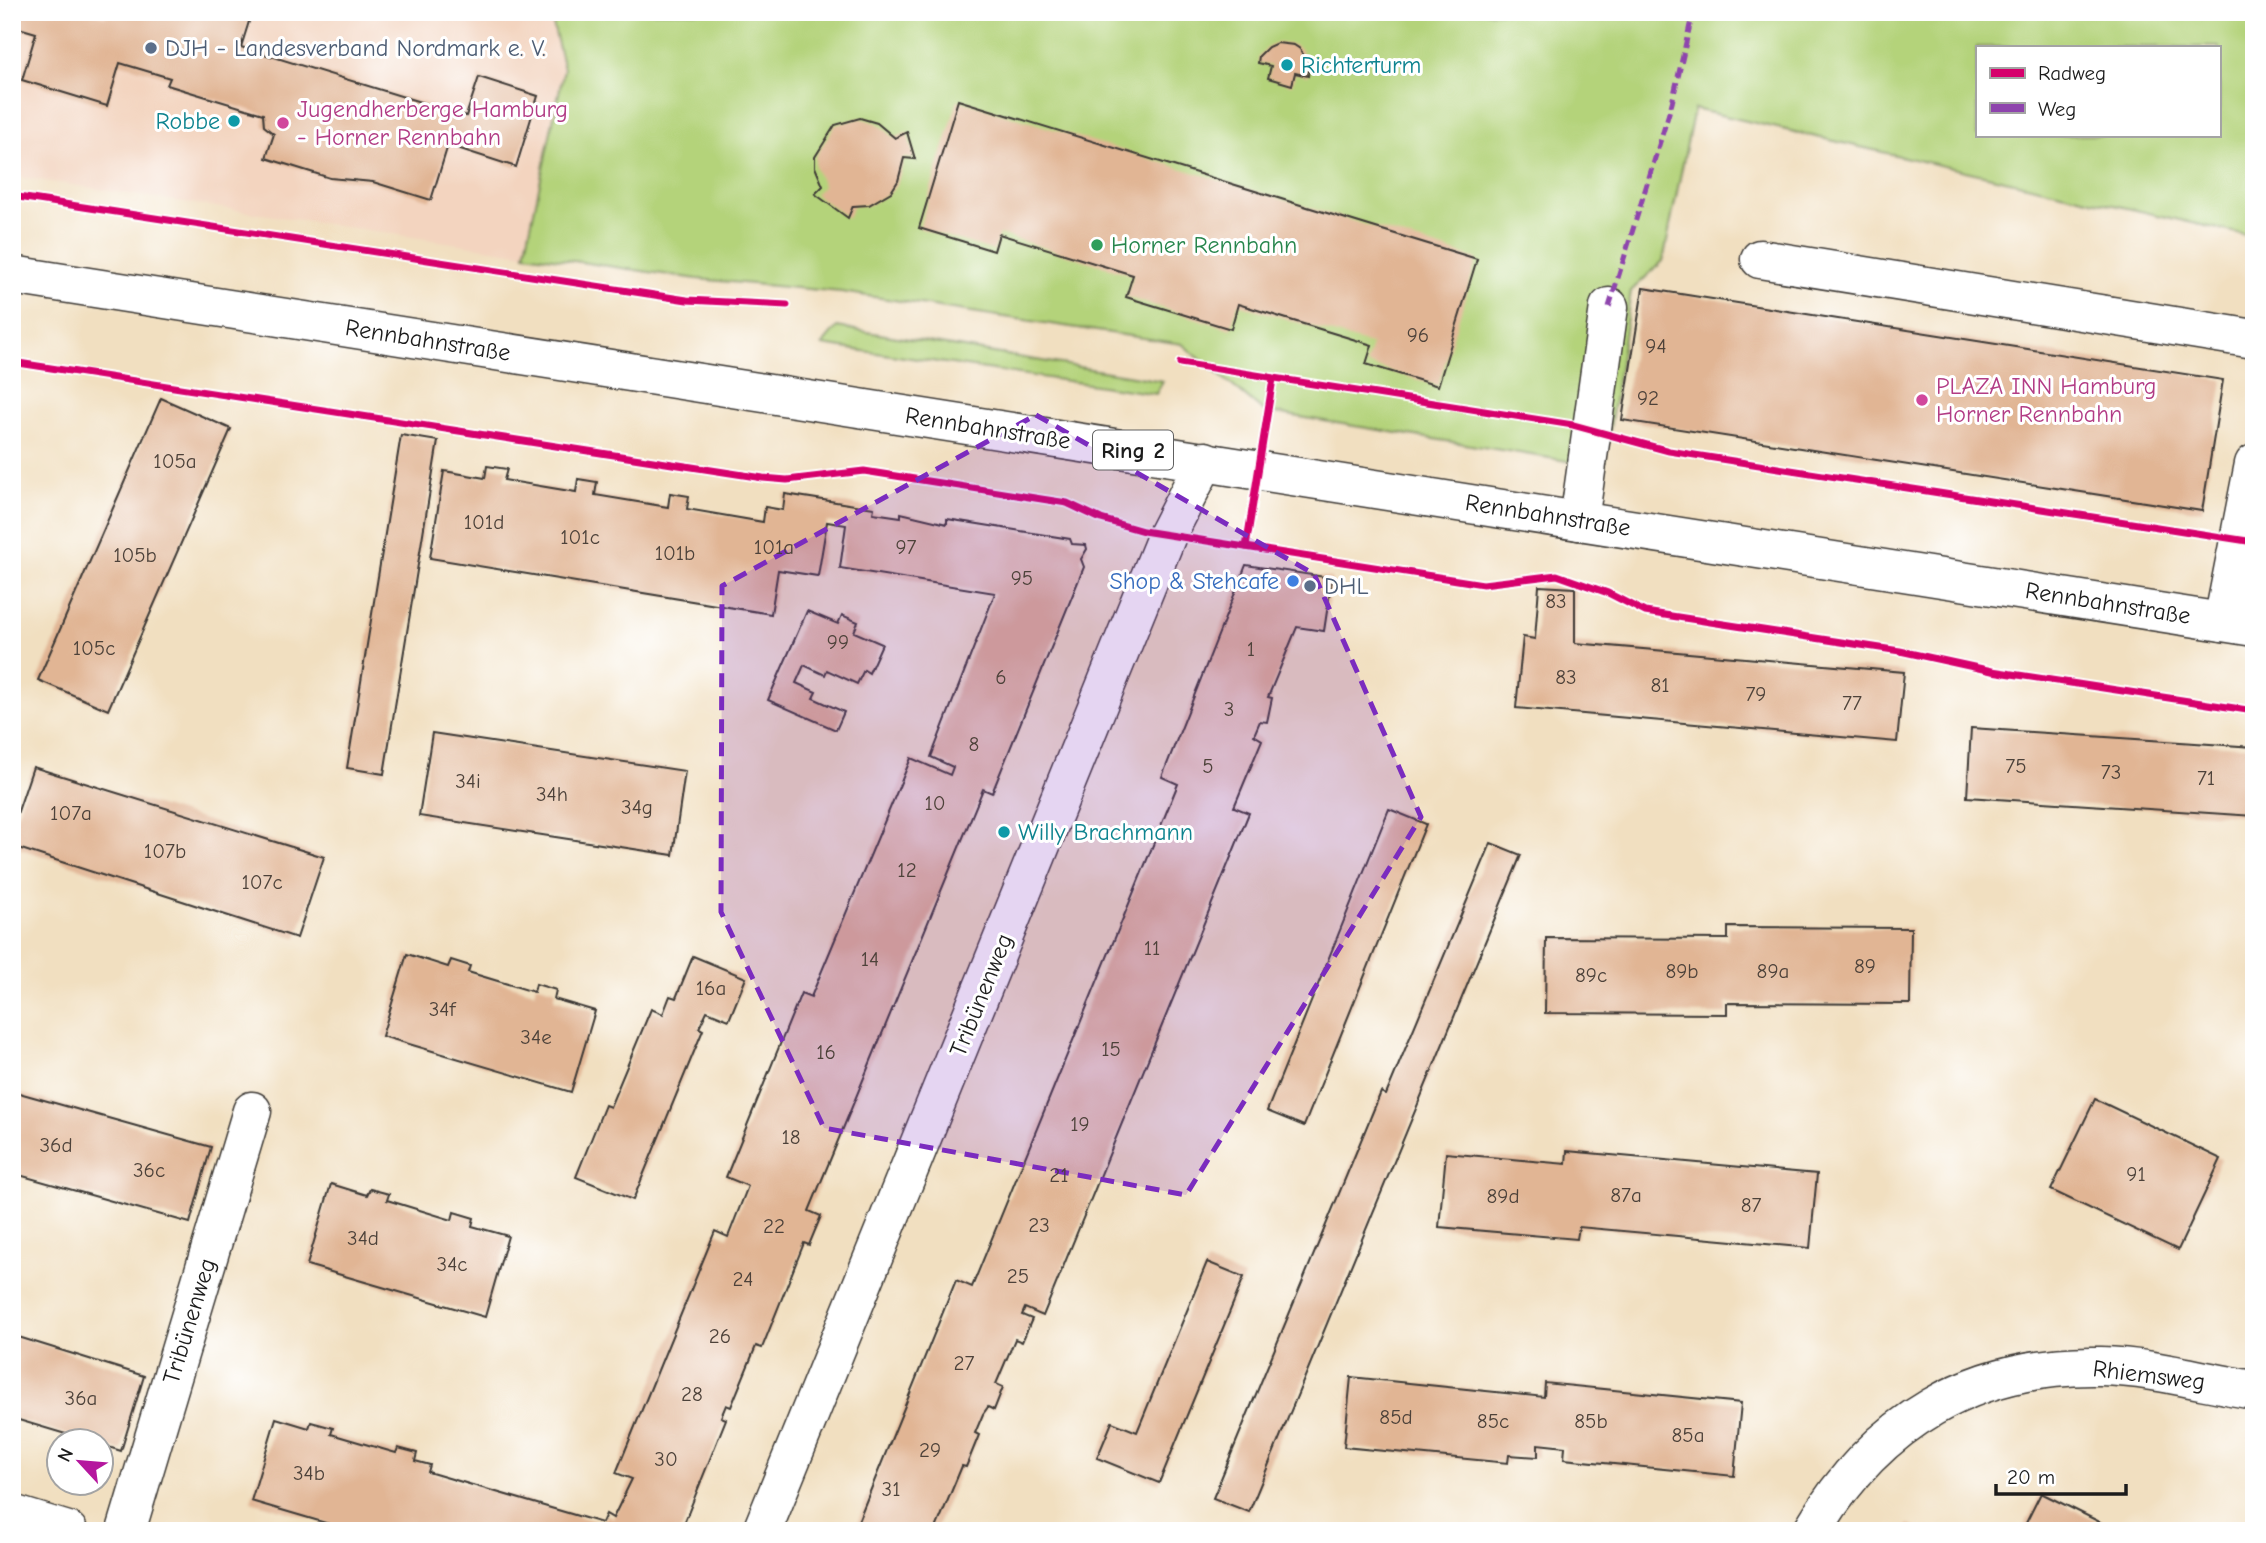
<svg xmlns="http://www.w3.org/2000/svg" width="2266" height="1543" font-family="'Comic Neue',sans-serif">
<rect width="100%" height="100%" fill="#fff"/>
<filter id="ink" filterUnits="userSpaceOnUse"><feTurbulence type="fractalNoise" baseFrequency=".0143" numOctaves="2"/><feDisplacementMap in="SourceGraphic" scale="14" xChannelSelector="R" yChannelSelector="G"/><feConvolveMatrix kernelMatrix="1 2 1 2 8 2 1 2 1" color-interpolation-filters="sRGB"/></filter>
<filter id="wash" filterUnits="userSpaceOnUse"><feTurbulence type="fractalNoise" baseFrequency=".00686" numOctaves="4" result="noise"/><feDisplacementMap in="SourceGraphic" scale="28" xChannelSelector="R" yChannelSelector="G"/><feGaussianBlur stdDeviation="1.57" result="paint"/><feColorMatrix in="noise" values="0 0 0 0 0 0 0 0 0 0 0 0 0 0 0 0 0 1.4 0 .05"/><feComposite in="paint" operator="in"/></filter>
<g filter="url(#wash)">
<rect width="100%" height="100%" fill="#f1dfc0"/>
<path fill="#f3d4bf" d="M12 12H550L564 69 525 254 12 176Z"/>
<g fill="#b4d37a" stroke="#68784b" stroke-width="2" fill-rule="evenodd">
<path d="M550 12H2254V237L1694 109 1663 261 1631 291 1604 467 1263 411 1182 344 841 292 697 279 525 254 564 69ZM1977 47H2219V135H1977Z"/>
<path d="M837 327 1163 381 1156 394 822 345Z"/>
</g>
<g id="blocks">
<g fill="#e1b594">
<path d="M12 12H91L106 17 108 12H252L241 47 466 116 479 77 538 96 516 167 448 145 431 200 373 182 330 178 266 158 274 134 264 126 263 114 167 85 170 78 120 63 107 106 22 80 36 33 12 26Z"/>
<path d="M1277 43 1294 45 1300 49 1309 67 1308 76 1295 73 1292 85 1268 78 1271 66 1258 63 1259 56 1268 47Z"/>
<path d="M958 100 1477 259 1438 386 1366 364 1372 345 1238 304 1231 329 1126 297 1133 275 999 234 994 251 919 228Z"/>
<path d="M860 118 877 123 895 138 907 132 915 159 904 158 898 181 891 192 869 205 853 206 848 218 815 194 823 186 815 167V157L835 125Z"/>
<path d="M1643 288 2223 380 2202 511 1622 420Z"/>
<path d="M161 398 231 429 108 710 38 680Z"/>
<path d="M401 435 438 441 384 774 347 768Z"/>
<path d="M487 466 507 469 504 480 576 492 578 479 597 482 595 495 668 507 670 493 689 496 687 509 763 522 765 507 783 510 785 494 874 508 873 513 901 517V513L947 524V519L1070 539 1072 544 1086 545 1087 549 1081 559 1084 567 992 793 983 789 809 1211 821 1216 809 1245 804 1243 762 1348 756 1346 731 1407 726 1405 721 1417 726 1419 681 1531H353L251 1501 276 1418 309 1428 311 1422 333 1428 331 1434 396 1453 398 1448 417 1453 415 1461 430 1465 428 1472 602 1523 606 1514 613 1518 632 1479 616 1473 715 1231 728 1237 748 1186 726 1177 801 993 811 997 911 758 950 775 953 767 931 757 995 593 840 568 846 525 827 522 818 576 778 570 771 614 430 558 444 471 485 478Z"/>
<path d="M1246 565 1332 578 1324 631 1297 627 1268 697 1272 698 1267 722 1260 721 1254 735 1262 740 1234 807 1249 813 1043 1316 1025 1308 1022 1315 1032 1319 1022 1342 1015 1339 996 1384 1003 1387 994 1410 988 1407 983 1414 975 1433 979 1435 966 1467 962 1466 935 1531H854L956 1280 972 1287 1178 784 1162 777Z"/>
<path d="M1539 586 1575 588V643L1904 672 1897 742 1516 708 1523 637 1535 639Z"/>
<path d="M807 611 838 624 842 615 858 622 854 632 882 644 869 673 864 670 857 684 827 670 825 675 804 665 796 683 816 692 813 698 844 712 836 730 768 700Z"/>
<path d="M1971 728 2254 747V816L1967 797Z"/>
<path d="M432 733 685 771 673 855 419 816Z"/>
<path d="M33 767 324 857 297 938 12 846V829Z"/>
<path d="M1389 809 1426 824 1304 1126 1267 1111Z"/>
<path d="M1491 843 1521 855 1249 1512 1213 1498 1381 1092 1386 1095Z"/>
<path d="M1728 927 1911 928 1910 1004 1727 1003V1014L1545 1013 1546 938 1728 939Z"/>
<path d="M407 954 448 967 451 960 470 966 468 972 534 992 536 984 556 990 554 999 595 1011 571 1092 382 1036Z"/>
<path d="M693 956 746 978 729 1020 707 1011 699 1028 703 1030 633 1200 576 1177 605 1105 610 1107 651 1009 663 1014 670 996 676 998Z"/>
<path d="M12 1091 211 1147 190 1223 12 1173Z"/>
<path d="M2095 1099 2221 1159 2178 1250 2051 1190Z"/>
<path d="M1567 1151 1817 1174 1810 1248 1579 1227 1577 1239 1439 1227 1446 1153 1566 1164Z"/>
<path d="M331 1184 367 1195 370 1189 389 1194 387 1200 452 1220 454 1212 474 1218 472 1226 508 1236 485 1317 307 1265Z"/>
<path d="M1207 1262 1244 1277 1159 1483 1097 1458 1112 1422 1137 1432Z"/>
<path d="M12 1335 144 1376 121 1451 102 1445V1441H89L12 1418Z"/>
<path d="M1351 1377 1544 1397 1545 1383 1741 1403 1734 1476 1564 1459 1565 1447 1538 1444V1457L1509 1455 1508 1463 1344 1447Z"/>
<path d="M2041 1493 2118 1531H2022Z"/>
<path d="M1908 1524 1922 1531H1905Z"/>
</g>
</g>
</g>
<g filter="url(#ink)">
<use href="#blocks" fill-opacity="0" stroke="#3c3935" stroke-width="2"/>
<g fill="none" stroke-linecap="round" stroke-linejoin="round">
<defs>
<g id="minor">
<path d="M1760 259 2254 339"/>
<path d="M1579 521 1609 307"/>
<path d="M2223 622 2254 464"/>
<path d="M12 1514 68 1531"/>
<path d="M126 1531 252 1111"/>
<path d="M762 1531 1167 535 1205 461"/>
<path d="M1812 1531C1875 1423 1974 1363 2101 1366 2151 1367 2204 1382 2254 1390"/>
</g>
<path id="major" d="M12 275 2254 627"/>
</defs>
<use href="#minor" stroke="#3c3935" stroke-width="41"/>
<use href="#major" stroke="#3c3935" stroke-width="41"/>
<use href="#minor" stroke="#fff" stroke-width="38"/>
<use href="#major" stroke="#fff" stroke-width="38"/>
<path stroke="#8e44ad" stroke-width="5" stroke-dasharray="10 5" stroke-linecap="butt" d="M1609 307 1672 103 1693 12"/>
<defs>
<g id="cycleway">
<path d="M12 196 687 300 787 305"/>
<path d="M12 362 763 478 787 480 864 471 1067 503 1101 519 1143 531 1483 584 1557 575 1608 593 1645 612 1900 651 1992 671 2254 711"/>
<path d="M1180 363 1573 425 1669 451 2254 542"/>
<path d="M1246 547 1273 379"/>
</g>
</defs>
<use href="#cycleway" stroke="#fff" stroke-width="11"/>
<use href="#cycleway" stroke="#d6006c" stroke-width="7"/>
</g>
</g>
<path fill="#7b2cbf" fill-opacity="0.2" stroke="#7b2cbf" stroke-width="5" stroke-dasharray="14 9" stroke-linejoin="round" d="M1036 415 1314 574 1421 817 1186 1195 824 1128 721 912 722 586Z"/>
<g fill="#5c6f8a" stroke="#fff" stroke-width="2.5">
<circle cx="151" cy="48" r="7"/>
<circle cx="1310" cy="586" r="7"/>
</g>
<g fill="#0f9aa8" stroke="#fff" stroke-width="2.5">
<circle cx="1287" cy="65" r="7"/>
<circle cx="234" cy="121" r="7"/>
<circle cx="1004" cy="832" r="7"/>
</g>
<g fill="#d1479c" stroke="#fff" stroke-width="2.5">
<circle cx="283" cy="123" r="7"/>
<circle cx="1922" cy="400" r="7"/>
</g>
<circle fill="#2e9e5b" stroke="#fff" stroke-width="2.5" cx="1097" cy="245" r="7"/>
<circle fill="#3f7fe0" stroke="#fff" stroke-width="2.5" cx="1293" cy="581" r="7"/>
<g text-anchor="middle" stroke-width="6" stroke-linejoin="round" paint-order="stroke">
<g font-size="21" fill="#4d423a">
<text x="1418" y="342">96</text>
<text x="1656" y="353">94</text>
<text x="1648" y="405">92</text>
<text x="175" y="468">105a</text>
<text x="484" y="529">101d</text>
<text x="580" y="544">101c</text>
<text x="774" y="554">101a</text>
<text x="906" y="554">97</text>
<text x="675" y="560">101b</text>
<text x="135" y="562">105b</text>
<text x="1022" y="585">95</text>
<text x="1556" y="608">83</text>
<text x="838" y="649">99</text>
<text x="94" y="655">105c</text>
<text x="1251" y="656">1</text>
<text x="1001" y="684">6</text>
<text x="1566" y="684">83</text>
<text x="1660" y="692">81</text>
<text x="1756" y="701">79</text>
<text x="1852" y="710">77</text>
<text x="1229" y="716">3</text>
<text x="974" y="751">8</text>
<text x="1208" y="773">5</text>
<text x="2016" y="773">75</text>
<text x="2111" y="779">73</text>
<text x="2206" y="785">71</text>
<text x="468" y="788">34i</text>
<text x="552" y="801">34h</text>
<text x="935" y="810">10</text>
<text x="637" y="814">34g</text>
<text x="71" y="820">107a</text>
<text x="165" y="858">107b</text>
<text x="907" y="877">12</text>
<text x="262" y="889">107c</text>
<text x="1152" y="955">11</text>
<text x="870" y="966">14</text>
<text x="1865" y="973">89</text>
<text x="1682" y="978">89b</text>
<text x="1773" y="978">89a</text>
<text x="1591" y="982">89c</text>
<text x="711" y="995">16a</text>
<text x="442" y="1016">34f</text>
<text x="536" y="1044">34e</text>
<text x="1111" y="1056">15</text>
<text x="826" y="1059">16</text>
<text x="1080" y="1131">19</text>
<text x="791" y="1144">18</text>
<text x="56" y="1152">36d</text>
<text x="149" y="1177">36c</text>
<text x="2136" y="1181">91</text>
<text x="1059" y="1182">21</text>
<text x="1626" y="1202">87a</text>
<text x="1503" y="1203">89d</text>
<text x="1751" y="1212">87</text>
<text x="1039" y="1232">23</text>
<text x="774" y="1233">22</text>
<text x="363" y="1245">34d</text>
<text x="452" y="1271">34c</text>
<text x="1018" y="1283">25</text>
<text x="743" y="1286">24</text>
<text x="720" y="1343">26</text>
<text x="964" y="1370">27</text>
<text x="692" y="1401">28</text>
<text x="81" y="1405">36a</text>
<text x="1396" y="1424">85d</text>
<text x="1493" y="1428">85c</text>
<text x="1591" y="1428">85b</text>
<text x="1688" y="1442">85a</text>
<text x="930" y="1457">29</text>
<text x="666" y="1466">30</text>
<text x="309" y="1480">34b</text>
<text x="891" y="1496">31</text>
</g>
<rect fill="#fff" stroke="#606060" stroke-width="2" x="1093" y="430.5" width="80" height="39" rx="5"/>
<g font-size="23" font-weight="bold" fill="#1c1c1c">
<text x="1133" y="458">Ring 2</text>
</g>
<g font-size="24" fill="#4e5e75" stroke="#fff" text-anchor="start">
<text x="165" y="56">DJH - Landesverband Nordmark e. V.</text>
<text x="1324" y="594">DHL</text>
</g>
<g font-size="24" fill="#0d838f" stroke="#fff" text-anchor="start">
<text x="1301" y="73">Richterturm</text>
<text x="220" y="129" text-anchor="end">Robbe</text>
<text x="1018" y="840">Willy Brachmann</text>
</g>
<g font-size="24" fill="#b23c85" stroke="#fff" text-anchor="start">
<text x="297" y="117">Jugendherberge Hamburg<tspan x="297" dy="28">- Horner Rennbahn</tspan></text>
<text x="1936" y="394">PLAZA INN Hamburg<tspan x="1936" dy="28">Horner Rennbahn</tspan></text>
</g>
<g font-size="24" fill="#27864d" stroke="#fff" text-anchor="start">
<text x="1111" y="253">Horner Rennbahn</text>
</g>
<g font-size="24" fill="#1c1c1c" stroke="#fff">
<text transform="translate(428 340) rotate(9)" y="8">Rennbahnstraße</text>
<text transform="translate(988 428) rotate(9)" y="8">Rennbahnstraße</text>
<text transform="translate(1548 515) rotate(9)" y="8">Rennbahnstraße</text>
<text transform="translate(2108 603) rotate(9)" y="8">Rennbahnstraße</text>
<text transform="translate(981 995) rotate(-68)" y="8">Tribünenweg</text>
<text transform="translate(189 1321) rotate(-73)" y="8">Tribünenweg</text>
<text transform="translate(2149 1375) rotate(7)" y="8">Rhiemsweg</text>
</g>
<g font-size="24" fill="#366cbe" stroke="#fff" text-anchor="end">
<text x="1279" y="589">Shop &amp; Stehcafe</text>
</g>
</g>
<rect width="2266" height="1543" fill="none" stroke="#fff" stroke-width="42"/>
<rect x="1976" y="46" width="245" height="91" fill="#ffffff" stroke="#a4a4a4" stroke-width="2"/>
<rect x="1990" y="68" width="35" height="10" fill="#d6006c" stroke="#a4a4a4" stroke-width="2"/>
<text x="2038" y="80" font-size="21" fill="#1c1c1c">Radweg</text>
<rect x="1990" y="103" width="35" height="10" fill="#8e44ad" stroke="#a4a4a4" stroke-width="2"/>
<text x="2038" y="116" font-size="21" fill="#1c1c1c">Weg</text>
<g transform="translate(80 1462) rotate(296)"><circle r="33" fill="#ffffff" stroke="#a4a4a4" stroke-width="2"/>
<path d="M0-5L12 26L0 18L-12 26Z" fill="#b5179e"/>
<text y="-10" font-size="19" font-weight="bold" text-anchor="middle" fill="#1c1c1c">N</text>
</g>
<path d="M1996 1484v10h130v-10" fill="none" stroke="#1c1c1c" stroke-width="3.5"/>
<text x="2007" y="1484" font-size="21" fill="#1c1c1c" stroke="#ffffff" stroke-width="5" paint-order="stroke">20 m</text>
</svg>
